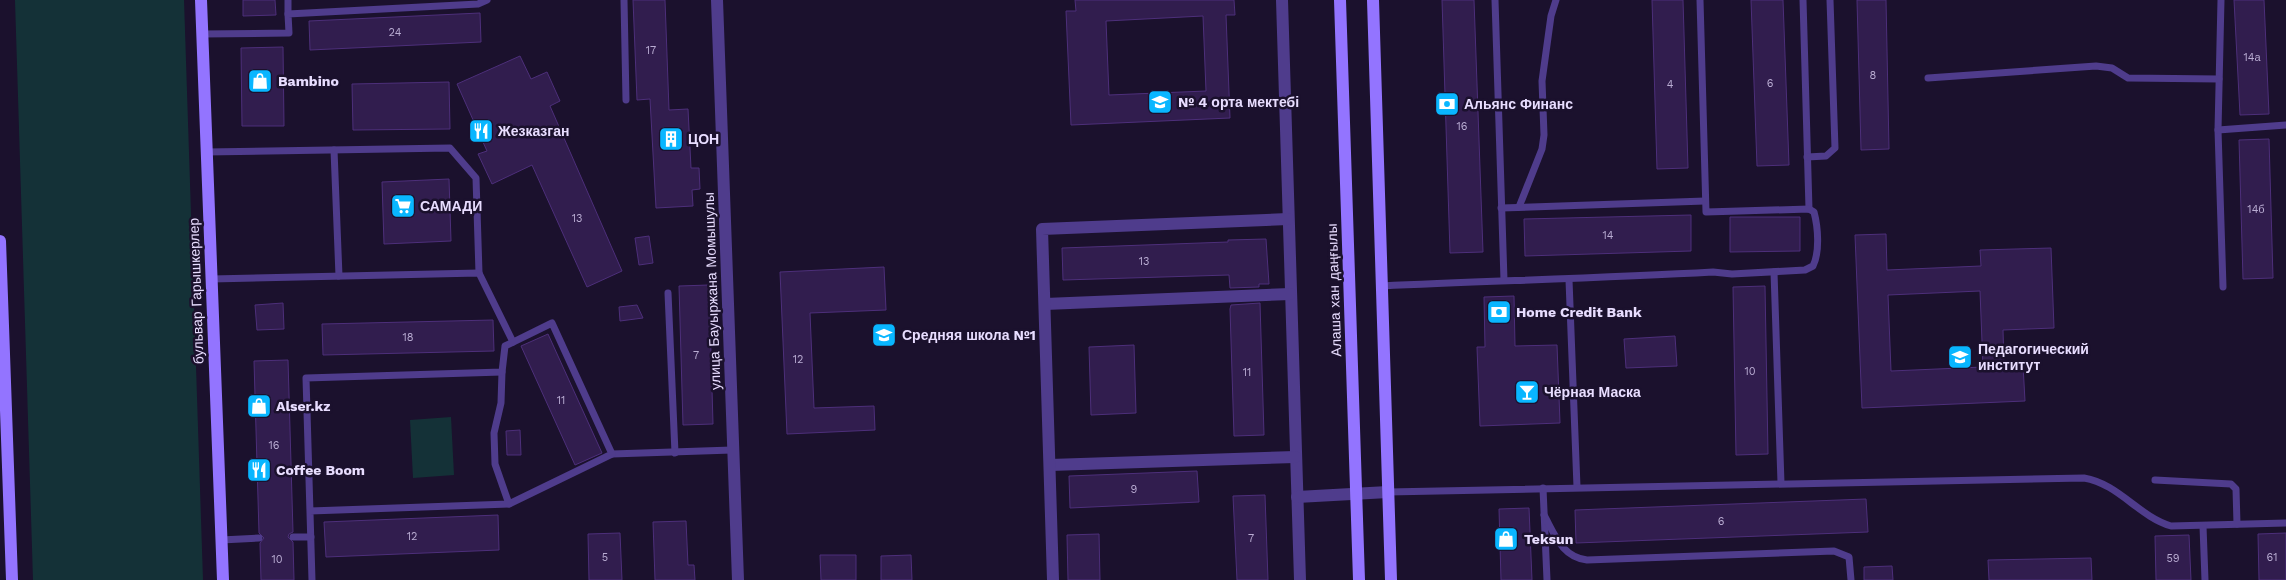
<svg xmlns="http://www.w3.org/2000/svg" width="2286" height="580" font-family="'Work Sans',sans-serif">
<rect width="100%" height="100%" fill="#1b112d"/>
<g fill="#143137">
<path d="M15 0H184L203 580H33Z"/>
<path d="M451 417 454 475 413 478 410 420Z"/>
</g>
<g fill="#311d4e" stroke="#4d2f7a" fill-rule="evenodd">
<path d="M243 0H275L276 15 243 16Z"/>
<path d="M633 0H665L669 110 688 109 691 168H699L700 189 692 190 693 206 656 208 650 99 637 100Z"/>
<path d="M1075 0H1234L1235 15H1226L1230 118 1071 125 1066 11H1076ZM1203 16 1206 91 1109 95 1106 21Z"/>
<path d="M1442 0H1474L1483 252 1450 253Z"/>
<path d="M1652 0H1683L1688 168 1657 169Z"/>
<path d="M1751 0H1783L1789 165 1757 166Z"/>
<path d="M1857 0H1886L1889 149 1861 150Z"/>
<path d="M2234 0H2264L2269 114 2240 115Z"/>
<path d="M480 13 481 42 310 50 309 21Z"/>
<path d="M283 47 284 126H242L241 48Z"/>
<path d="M520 56 531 79 547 72 560 101 550 106 622 271 587 287 532 165 492 184 478 154 487 151 457 84Z"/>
<path d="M449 82 450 129 353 130 352 84Z"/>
<path d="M2269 139 2273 278 2243 279 2239 140Z"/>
<path d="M449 179 451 241 384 244 382 182Z"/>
<path d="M1691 215V251L1525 256 1524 219Z"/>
<path d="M1730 217H1800V251L1730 252Z"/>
<path d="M1886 234 1887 270 1981 266 1980 250 2051 248 2054 328 2003 330 2004 365H2023L2025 401 1862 408 1855 235ZM1980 291 1983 367 1891 371 1888 295Z"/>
<path d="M649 236 653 263 639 265 635 238Z"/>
<path d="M1266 239 1269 284H1259V287L1230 288 1229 275 1063 280 1062 248 1228 242V240Z"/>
<path d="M884 267 886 310 810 313 814 408 874 406 875 430 787 434 780 272Z"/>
<path d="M709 285 713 424 683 425 679 286Z"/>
<path d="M1765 286 1768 454 1736 455 1733 287Z"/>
<path d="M1514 296 1515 346 1557 345 1560 423 1480 426 1477 347H1485L1484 297Z"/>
<path d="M283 303 284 329 257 330 255 305Z"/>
<path d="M1260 303 1264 435 1234 436 1230 309 1231 305Z"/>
<path d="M637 305 643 318 620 321 619 307Z"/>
<path d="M493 320 494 351 323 355 322 324Z"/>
<path d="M548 334 602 453 575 465 521 346Z"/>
<path d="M1675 336 1677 366 1626 368 1624 339Z"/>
<path d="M1134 345 1136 413 1091 415 1089 347Z"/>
<path d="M288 360 293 532 289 534 288 537 293 542 294 580H261L260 543 264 538 259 533 254 361Z"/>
<path d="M520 430 521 455H507L506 431Z"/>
<path d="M1197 471 1199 502 1070 508 1069 476Z"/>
<path d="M1265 495 1268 580H1237L1233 496Z"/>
<path d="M1866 499 1868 532 1576 543 1575 510Z"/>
<path d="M1529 508 1532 580H1501L1499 509Z"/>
<path d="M498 515 499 550 326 557 324 522Z"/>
<path d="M686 521 688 565H694L695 580H655L653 522Z"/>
<path d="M620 533 622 580H589L588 534Z"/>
<path d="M2286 533V580H2259L2258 534Z"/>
<path d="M1099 534 1100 580H1068L1067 535Z"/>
<path d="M2189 535 2191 580H2156L2155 536Z"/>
<path d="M820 555H856V580H821Z"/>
<path d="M911 555 912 580H881V556Z"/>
<path d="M2091 558 2092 580H1989L1988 560Z"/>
<path d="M1892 566 1893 580H1864V567Z"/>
</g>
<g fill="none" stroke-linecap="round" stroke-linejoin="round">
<g stroke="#4f3c8c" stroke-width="7">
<path d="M288 0V14"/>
<path d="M624 0 626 100"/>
<path d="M1495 0 1504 280"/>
<path d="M1803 0 1809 209"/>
<path d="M2221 0 2218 130 2223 287"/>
<path d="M202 34 289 33 288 14 478 4 487 0"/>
<path d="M1928 78 2096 66 2112 68 2128 78 2219 79"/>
<path d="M2218 130 2286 125"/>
<path d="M334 150 339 276"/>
<path d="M206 152 450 148 476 178 479 273"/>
<path d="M1807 157 1826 156 1835 148 1830 0"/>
<path d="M1519 207 1542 149 1544 135 1542 81 1551 16 1556 0"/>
<path d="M1501 208 1705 201"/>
<path d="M1774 272 1781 483"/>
<path d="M211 279 479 273 513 342"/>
<path d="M1569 280 1577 487"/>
<path d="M1382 286C1492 281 1603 278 1713 272L1732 274 1805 270 1813 266C1820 252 1818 227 1814 212L1809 209 1706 212 1700 0"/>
<path d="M668 293 675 453"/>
<path d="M502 372 501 403 494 433 495 464 509 504"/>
<path d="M612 454 732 450"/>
<path d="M2155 480 2231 484 2236 489 2237 524"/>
<path d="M1543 488 1547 580"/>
<path d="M1388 492 2084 478C2119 484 2138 516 2171 526L2286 523"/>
<path d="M310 511 509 504 612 454 552 323 505 346 502 372 306 378 312 580"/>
<path d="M1544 515C1555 535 1562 557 1587 560L1834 551 1849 557 1851 580"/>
<path d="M2203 526 2205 580"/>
<path d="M293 537H311"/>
<path d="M221 540 259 538"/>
</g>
<g stroke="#4f3c8c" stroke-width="12">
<path d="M717 0 738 580"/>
<path d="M1282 0 1300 580"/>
<path d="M1045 304 1290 294"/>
<path d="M1050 465 1295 457"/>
<path d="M1297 497 1388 492"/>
<path d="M1053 580 1042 229 1288 219"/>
</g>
<g stroke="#9374ff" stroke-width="12">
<path d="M201 0 223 580"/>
<path d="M1340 0 1359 580"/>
<path d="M1373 0 1391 580"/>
<path d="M0 241 12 580"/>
</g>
</g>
<defs>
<symbol id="shop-square" viewBox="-11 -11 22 22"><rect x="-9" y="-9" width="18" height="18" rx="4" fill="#09b6ff" stroke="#1b112d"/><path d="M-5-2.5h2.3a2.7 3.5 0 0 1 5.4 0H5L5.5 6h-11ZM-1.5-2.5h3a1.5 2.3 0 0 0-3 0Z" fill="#fff"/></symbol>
<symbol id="school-square" viewBox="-11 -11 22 22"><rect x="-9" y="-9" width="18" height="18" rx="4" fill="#09b6ff" stroke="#1b112d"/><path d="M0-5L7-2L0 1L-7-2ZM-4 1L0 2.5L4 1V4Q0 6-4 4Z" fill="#fff"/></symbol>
<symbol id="bank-square" viewBox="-11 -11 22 22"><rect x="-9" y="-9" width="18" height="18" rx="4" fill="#09b6ff" stroke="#1b112d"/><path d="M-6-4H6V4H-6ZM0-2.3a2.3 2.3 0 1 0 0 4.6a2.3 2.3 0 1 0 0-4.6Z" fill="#fff"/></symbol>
<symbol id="restaurant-square" viewBox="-11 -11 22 22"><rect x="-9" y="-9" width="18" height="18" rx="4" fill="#09b6ff" stroke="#1b112d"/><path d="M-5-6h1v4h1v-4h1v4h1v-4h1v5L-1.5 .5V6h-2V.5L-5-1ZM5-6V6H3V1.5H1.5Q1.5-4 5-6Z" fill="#fff"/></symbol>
<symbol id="building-square" viewBox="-11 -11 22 22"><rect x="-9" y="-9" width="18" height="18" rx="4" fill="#09b6ff" stroke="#1b112d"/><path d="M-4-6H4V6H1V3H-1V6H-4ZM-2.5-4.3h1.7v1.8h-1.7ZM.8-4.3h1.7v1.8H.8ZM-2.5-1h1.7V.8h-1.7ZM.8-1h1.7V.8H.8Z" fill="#fff"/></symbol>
<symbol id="supermarket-square" viewBox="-11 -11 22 22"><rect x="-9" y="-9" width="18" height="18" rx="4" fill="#09b6ff" stroke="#1b112d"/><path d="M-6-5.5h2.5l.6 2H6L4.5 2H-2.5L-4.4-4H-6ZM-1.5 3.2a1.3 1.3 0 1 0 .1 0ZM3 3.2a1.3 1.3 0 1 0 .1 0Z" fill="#fff"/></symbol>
<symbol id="university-square" viewBox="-11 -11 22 22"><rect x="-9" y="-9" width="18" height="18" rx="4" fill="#09b6ff" stroke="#1b112d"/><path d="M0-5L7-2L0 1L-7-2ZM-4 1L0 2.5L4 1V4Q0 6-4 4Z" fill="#fff"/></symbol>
<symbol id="bar-square" viewBox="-11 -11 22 22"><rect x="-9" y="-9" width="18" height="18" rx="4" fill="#09b6ff" stroke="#1b112d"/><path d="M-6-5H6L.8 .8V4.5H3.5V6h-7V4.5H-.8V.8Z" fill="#fff"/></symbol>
</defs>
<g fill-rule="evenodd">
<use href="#shop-square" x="246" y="67" width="28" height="28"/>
<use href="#school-square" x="1146" y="88" width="28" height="28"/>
<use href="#bank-square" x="1433" y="90" width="28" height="28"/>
<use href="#restaurant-square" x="467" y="117" width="28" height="28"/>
<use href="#building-square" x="657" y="125" width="28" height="28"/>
<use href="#supermarket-square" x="389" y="192" width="28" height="28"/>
<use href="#bank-square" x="1485" y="298" width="28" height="28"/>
<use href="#school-square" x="870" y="321" width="28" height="28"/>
<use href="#university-square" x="1946" y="343" width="28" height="28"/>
<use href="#bar-square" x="1513" y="378" width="28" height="28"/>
<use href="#shop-square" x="245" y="392" width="28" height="28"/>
<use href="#restaurant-square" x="245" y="456" width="28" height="28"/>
<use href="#shop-square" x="1492" y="525" width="28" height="28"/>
</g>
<g text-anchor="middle" stroke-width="5" stroke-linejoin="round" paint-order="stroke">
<g font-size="11" fill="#baadd3">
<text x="395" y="36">24</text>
<text x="651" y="54">17</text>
<text x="2252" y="61">14а</text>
<text x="1873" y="79">8</text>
<text x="1770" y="87">6</text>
<text x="1670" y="88">4</text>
<text x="1462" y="130">16</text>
<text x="2256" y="213">14б</text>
<text x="577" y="222">13</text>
<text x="1608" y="239">14</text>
<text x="1144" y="265">13</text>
<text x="408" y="341">18</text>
<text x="696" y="359">7</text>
<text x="798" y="363">12</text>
<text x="1750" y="375">10</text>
<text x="1247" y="376">11</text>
<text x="561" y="404">11</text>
<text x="274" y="449">16</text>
<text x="1134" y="493">9</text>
<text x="1721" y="525">6</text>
<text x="412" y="540">12</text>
<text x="1251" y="542">7</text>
<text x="605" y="561">5</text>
<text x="2272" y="561">61</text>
<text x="2173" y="562">59</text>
<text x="277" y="563">10</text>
</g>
<g font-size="14" font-weight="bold" fill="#e8ddff" stroke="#1b112d" text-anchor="start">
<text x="278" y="86">Bambino</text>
<text x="1178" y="107">№ 4 орта мектебі</text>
<text x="1464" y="109">Альянс Финанс</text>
<text x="498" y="136">Жезказган</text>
<text x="688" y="144">ЦОН</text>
<text x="420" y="211">САМАДИ</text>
<text x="1516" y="317">Home Credit Bank</text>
<text x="902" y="340">Средняя школа №1</text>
<text x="1978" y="354">Педагогический<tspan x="1978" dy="16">институт</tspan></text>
<text x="1544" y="397">Чёрная Маска</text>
<text x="276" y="411">Alser.kz</text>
<text x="276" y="475">Coffee Boom</text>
<text x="1524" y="544">Teksun</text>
</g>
<g font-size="14" fill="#e8ddff" stroke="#1b112d">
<text transform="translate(1334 290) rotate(-92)" y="5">Алаша хан даңғылы</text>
<text transform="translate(196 291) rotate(-92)" y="5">бульвар Гарышкерлер</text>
<text transform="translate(712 291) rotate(-92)" y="5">улица Бауыржана Момышулы</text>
</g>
</g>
</svg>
